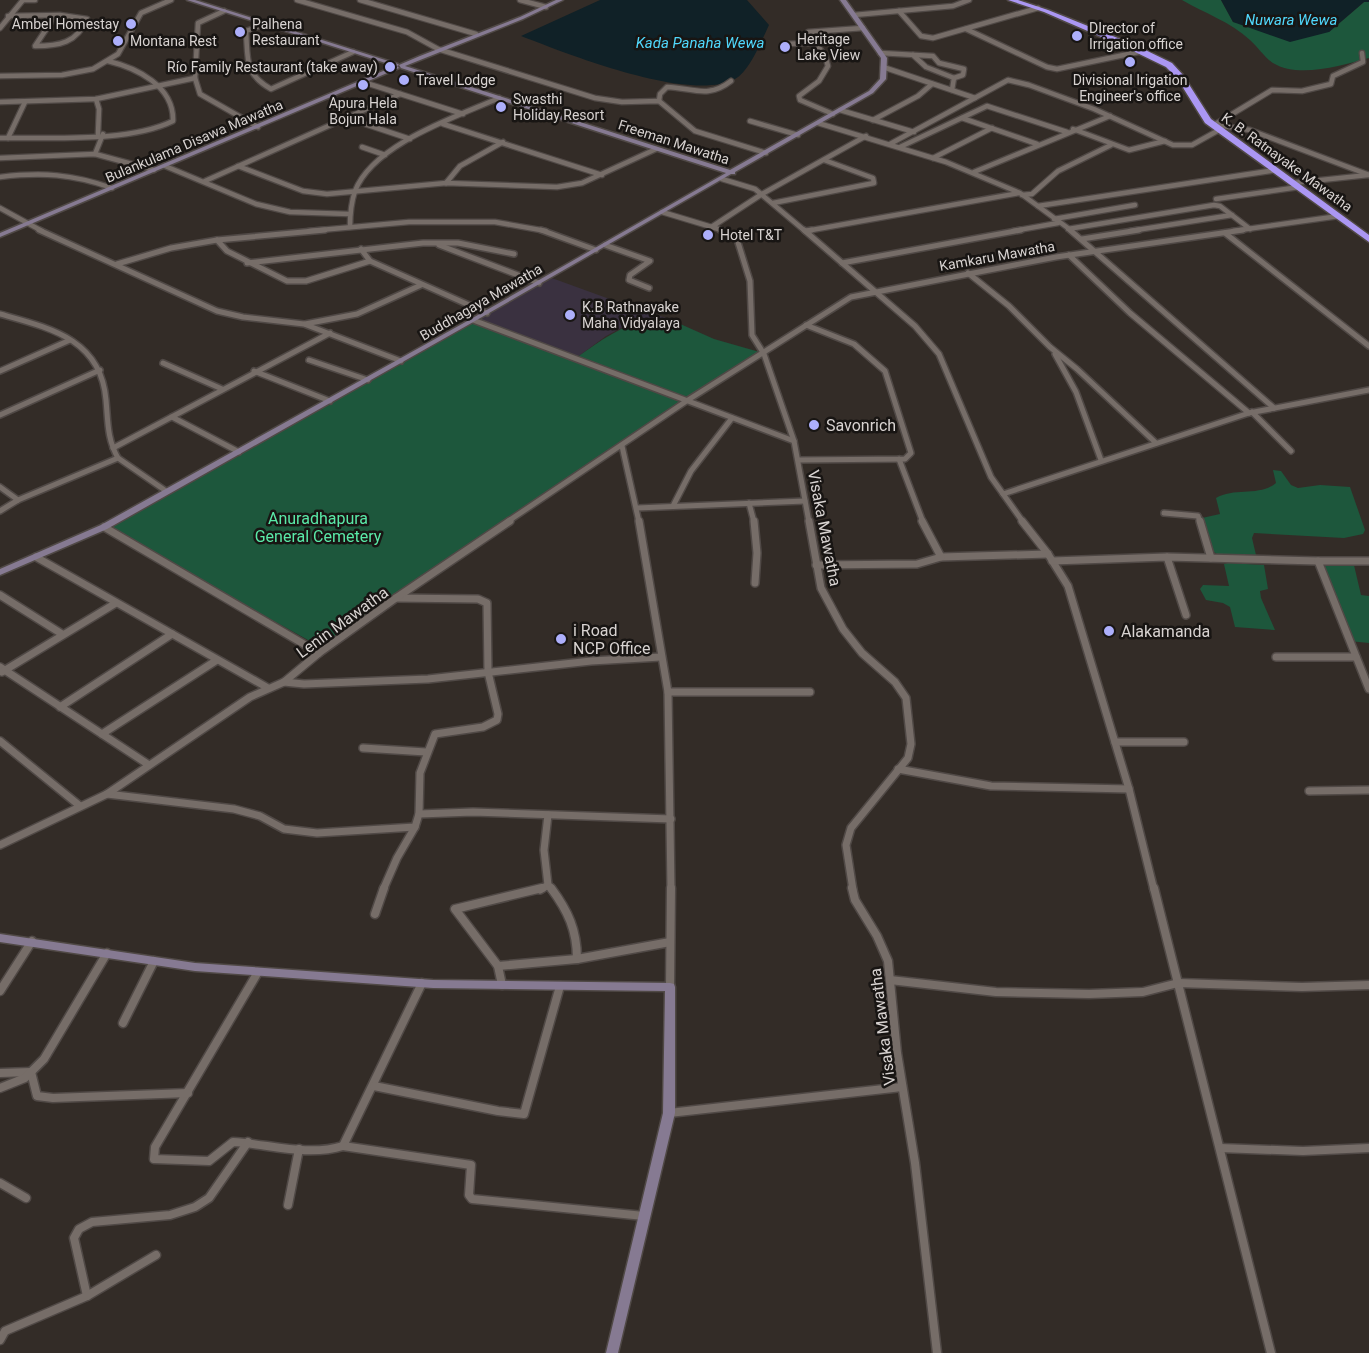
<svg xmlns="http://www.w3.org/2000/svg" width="1369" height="1353" font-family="Roboto,sans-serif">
<rect width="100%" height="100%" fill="#332c27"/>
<path fill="#3a3140" d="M549 277 604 297 669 319 652 318 631 323 606 336 576 358 473 320Z"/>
<g fill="#1d573c">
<path d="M1182 0H1221L1233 22 1329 32 1364 2H1369V58C1342 65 1299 79 1273 63 1264 57 1258 47 1250 40 1231 22 1204 13 1182 0Z"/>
<path d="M652 318 669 319 714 339 763 353 339 638 326 650 104 527 473 320 576 358C601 340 622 325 652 318Z"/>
<path d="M1273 470 1281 471 1291 485 1298 488 1320 485 1350 487 1365 530 1363 534 1344 538 1254 533 1252 538 1256 555 1217 554 1211 550 1202 526V518L1220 514 1216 498C1235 487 1259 497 1276 483Z"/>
<path d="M1315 560 1353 561 1361 595 1369 596V643L1349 641Z"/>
<path d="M1228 563 1264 565 1268 589 1260 591 1261 598 1275 630 1235 627 1230 607 1223 603 1206 600 1200 589 1203 585 1229 586 1224 564Z"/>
</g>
<g fill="#102127">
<path d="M600 0H747L769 25C762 40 749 72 735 79 690 103 568 54 521 36Z"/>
<path d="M1221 0H1369V2H1364L1329 32 1290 42 1233 22Z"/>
</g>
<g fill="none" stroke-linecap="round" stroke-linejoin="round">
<defs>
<g id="street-far3">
<path d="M23 0H35"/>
<path d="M297 0 407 32 438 49 595 98 622 102 659 101 695 131 766 153"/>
<path d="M360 0 476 34"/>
<path d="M520 0 546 7"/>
<path d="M224 11 198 23 195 78 200 94 258 127"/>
<path d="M899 11 921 36 933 38 1038 8"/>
<path d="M854 15 953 6 969 0"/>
<path d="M8 16 60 15 87 19C77 43 59 46 35 46L55 16"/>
<path d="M265 24 246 31C248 59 244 74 271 89L353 52"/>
<path d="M0 28 23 0"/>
<path d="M966 29 1047 67 1057 69 1143 51"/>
<path d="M784 44 814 43"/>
<path d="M880 53 933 56 939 63 964 69 963 75 954 78"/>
<path d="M913 55 926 67 954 78 952 90"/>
<path d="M883 67 975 98"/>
<path d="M0 76 62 75 93 69 118 54 141 13 171 0"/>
<path d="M363 82 463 114"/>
<path d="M96 99 99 109 98 134"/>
<path d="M659 101 660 94 667 87C693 88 708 99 731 81"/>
<path d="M0 102 96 99 195 78"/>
<path d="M840 110 914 132"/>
<path d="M833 114 800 100 799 96 819 81 828 66 825 56 808 32 863 28"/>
<path d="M347 118 410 139"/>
<path d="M962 118 1037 144"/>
<path d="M873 120 918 96 932 84"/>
<path d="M750 121 798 135"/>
<path d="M818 123 946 162 1020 193 1072 231"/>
<path d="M443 124 602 175"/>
<path d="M1214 125 1272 90 1302 91 1331 84 1333 76 1363 62 1362 53"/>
<path d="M1216 125 1250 130 1369 175"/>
<path d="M1073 129 1129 150 1165 141"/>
<path d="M0 138C50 137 128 143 173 121 174 86 137 68 108 61"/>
<path d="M8 138 25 102"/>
<path d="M890 144 1008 80 1029 85 1094 109 1173 145H1192L1219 130"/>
<path d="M362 147 385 155"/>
<path d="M900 147 987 106 1067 132"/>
<path d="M95 154 103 134"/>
<path d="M0 158 95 154 154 170"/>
<path d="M933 158 992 128"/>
<path d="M165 166 256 204 290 212 349 214"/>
<path d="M238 166 303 191 327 194 446 183 557 187 582 183 656 149"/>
<path d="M974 172 1110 116"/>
<path d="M0 177C42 172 72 174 112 188"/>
<path d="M722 179 755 189 805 231"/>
<path d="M205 181 400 94"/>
<path d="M446 183 460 166 503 142"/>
<path d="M1293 183 1368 175"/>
<path d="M1022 195 1032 194 1058 171 1111 145"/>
<path d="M1216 199 1299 187"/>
<path d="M773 203 874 183 873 178 824 160"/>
<path d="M1038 206 1276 170"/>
<path d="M0 208 42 231"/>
<path d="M662 212 725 231"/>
<path d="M1054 219 1135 205"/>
<path d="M350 227C350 214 351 203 355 191 373 144 456 117 499 98"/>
<path d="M710 228 762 194 866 136"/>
<path d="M1068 229 1214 205 1220 206 1250 229"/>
<path d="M309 231 409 222H495L546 231"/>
<path d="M806 231 1019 193"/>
<path d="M1013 231 1058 223"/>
<path d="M1130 231 1232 215"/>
<path d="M1233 231 1339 216"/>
</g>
<g id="street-far2">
<path d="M39 230 217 311 243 317 304 324 401 361"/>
<path d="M541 230 596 250"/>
<path d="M720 230 736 236 750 281 752 335 764 354 794 441"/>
<path d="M804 230 915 326 939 354 991 477 1023 522"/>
<path d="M1070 230 1274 408"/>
<path d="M806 231 812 230"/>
<path d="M1225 233 1369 346"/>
<path d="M1082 239 1139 230"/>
<path d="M217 240 227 251 287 281H306L370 261"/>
<path d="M439 245 539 283"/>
<path d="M605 245 650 261 630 275 629 280 649 288"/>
<path d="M361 249 370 261 487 313"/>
<path d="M1069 255 1130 313 1249 413"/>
<path d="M247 263 423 243H458L514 254"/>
<path d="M842 263 1021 230"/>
<path d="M117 264 171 248 217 240 325 230"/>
<path d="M968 273 1009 306 1050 347 1077 369 1156 443"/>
<path d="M0 314C50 328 101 339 106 400 108 421 107 439 118 458L166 491"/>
<path d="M473 320 794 441 809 522"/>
<path d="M305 324 357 314 421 285"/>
<path d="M1055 354 1076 392 1101 460"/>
<path d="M309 360 368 380"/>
<path d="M163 363 222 389"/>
<path d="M0 371 70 340"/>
<path d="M254 371 330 401"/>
<path d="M1252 412 1291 451"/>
<path d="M0 415 100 370"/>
<path d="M172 417 239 452"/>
<path d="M622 446 639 522"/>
<path d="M113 448 330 333"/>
<path d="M899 459 923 522"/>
<path d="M798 460 905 459 911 453 885 371 854 344 806 325"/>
<path d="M0 487 18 500"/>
<path d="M1003 494 1249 413 1369 390"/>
<path d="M749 503 754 522"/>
<path d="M673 506 691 471 732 418"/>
<path d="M637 508 805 501"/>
<path d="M0 511 18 500 118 458"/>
<path d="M1164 513 1198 516 1200 522"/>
<path d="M507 522 688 400 851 297 1056 257 1243 230"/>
</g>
<g id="street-far1">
<path d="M639 521 668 692 671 890"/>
<path d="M754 521 757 553 755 583"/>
<path d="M809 521 821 588 843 629 862 653 895 682 906 698 911 744 908 758 851 828 846 845 853 890"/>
<path d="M1022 521 1048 554 1068 586 1129 789 1154 890"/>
<path d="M1200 521 1211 558"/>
<path d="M104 527 319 653"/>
<path d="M36 557 268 688"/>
<path d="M941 557 1048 554"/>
<path d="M1167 557 1186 615"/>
<path d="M1052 561 1167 557 1318 561"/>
<path d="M1369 561H1318L1369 689"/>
<path d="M816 565 917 564 941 557 922 521"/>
<path d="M0 595 62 634"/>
<path d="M396 598 478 599 487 603 488 672 498 714 497 720 483 727 435 734 420 773 419 814"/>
<path d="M1276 657H1356"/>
<path d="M0 667 149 765"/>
<path d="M2 672 116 603"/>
<path d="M284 682 304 684 428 679 591 661 661 657"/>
<path d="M668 692H810"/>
<path d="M60 707 172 634"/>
<path d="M102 734 217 660"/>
<path d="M0 741 80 806"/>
<path d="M1115 742H1184"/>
<path d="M363 748 426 752"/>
<path d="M898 769 991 786 1129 789"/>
<path d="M1309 791 1369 790"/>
<path d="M107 794 234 809 260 816 284 829 317 833 415 827 419 814 473 812 671 819"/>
<path d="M0 845 107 794 250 697 284 682 319 653 396 598 510 521"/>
<path d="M548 885 552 890"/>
<path d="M383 890 397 858 415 827"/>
<path d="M540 890 548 885 544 850 548 815"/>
</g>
<g id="street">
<path d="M551 888C568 911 577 930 577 959"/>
<path d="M852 888 855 900 877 936 888 961 897 1053 915 1163 937 1353"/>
<path d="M1154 888 1271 1353"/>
<path d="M375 914 384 888"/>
<path d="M498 966 577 959 670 942"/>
<path d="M258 972 155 1147 154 1159 209 1161 233 1142C269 1144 307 1157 343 1146L422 983"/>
<path d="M890 980 996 992 1089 994 1143 992 1178 983 1302 987 1369 985"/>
<path d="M502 985 498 966 455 909 542 888"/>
<path d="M670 987 671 888"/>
<path d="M0 991 32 941"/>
<path d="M123 1023 154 961"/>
<path d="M0 1073 31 1072 37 1096 53 1098 188 1093"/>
<path d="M374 1086 498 1111 524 1114 560 986"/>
<path d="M0 1088 25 1078 44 1059 107 953"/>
<path d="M669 1113 902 1087"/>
<path d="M343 1146 471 1165 469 1195 472 1199 644 1216"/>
<path d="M1220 1148 1303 1151 1369 1148"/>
<path d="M0 1183 26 1198"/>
<path d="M288 1205 299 1149"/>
<path d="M87 1296 74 1238 79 1229 92 1222 170 1215 195 1207 209 1198 248 1142"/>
<path d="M0 1340 5 1331 87 1296 156 1255"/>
</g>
<g id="secondary">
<path d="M187 0H195L398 64 399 65 397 66 399 68 0 237V233L395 66Z"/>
<path d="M556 0H563L523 19 405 66 730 170 869 91 880 79 881 58 840 0H846L887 58 886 79 873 93 735 172V174H731L475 321 107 529 0 575V569L101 525 471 319 726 173 401 68 399 65 420 56 520 17Z"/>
<path d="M0 934 195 963 433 980 670 983 674 984 675 987V1113L618 1353H606L663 1113 665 991 433 988 195 971 0 942Z"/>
</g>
<path id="highway" d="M1008 0H1018L1048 10 1135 45 1172 63 1183 75 1211 119 1369 235V242L1205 123 1177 78 1166 67 1129 49 1044 12Z"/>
</defs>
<use href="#street-far3" stroke="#504946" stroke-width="7"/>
<use href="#street-far2" stroke="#504946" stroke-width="8"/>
<use href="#street-far1" stroke="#504946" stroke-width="10"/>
<use href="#street" stroke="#504946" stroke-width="11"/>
<use href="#secondary" stroke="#504946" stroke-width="3"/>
<use href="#highway" stroke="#504946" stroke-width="3"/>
<use href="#street-far3" stroke="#766d68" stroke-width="4.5"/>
<use href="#street-far2" stroke="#766d68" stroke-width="5"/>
<use href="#street-far1" stroke="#766d68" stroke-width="7"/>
<use href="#street" stroke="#766d68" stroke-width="8"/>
<use href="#secondary" fill="#867a92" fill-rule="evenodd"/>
<use href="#highway" fill="#ab97f3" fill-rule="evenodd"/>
</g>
<g fill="#adaffb" stroke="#181513" stroke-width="2">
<circle cx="131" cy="24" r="6"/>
<circle cx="240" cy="32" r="6"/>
<circle cx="1077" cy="36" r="6"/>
<circle cx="118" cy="41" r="6"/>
<circle cx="785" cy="47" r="6"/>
<circle cx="1130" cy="62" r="6"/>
<circle cx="390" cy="67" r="6"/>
<circle cx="404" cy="80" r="6"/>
<circle cx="363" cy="85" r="6"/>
<circle cx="501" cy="107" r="6"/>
<circle cx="708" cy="235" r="6"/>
<circle cx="570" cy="315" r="6"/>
<circle cx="814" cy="425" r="6"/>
<circle cx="1109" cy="631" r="6"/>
<circle cx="561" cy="639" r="6"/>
</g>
<g text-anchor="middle" stroke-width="5" stroke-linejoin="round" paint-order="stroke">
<g font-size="14" fill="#d8d3d1" stroke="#181513" text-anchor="start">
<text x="119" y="29" text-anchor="end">Ambel Homestay</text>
<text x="252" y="29">Palhena<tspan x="252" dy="16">Restaurant</tspan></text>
<text x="1089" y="33">DIrector of<tspan x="1089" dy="16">Irrigation office</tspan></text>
<text x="797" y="44">Heritage<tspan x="797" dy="16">Lake View</tspan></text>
<text x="130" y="46">Montana Rest</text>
<text x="378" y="72" text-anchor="end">Río Family Restaurant (take away)</text>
<text x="416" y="85">Travel Lodge</text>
<text x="1130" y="85" text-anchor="middle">Divisional Irigation<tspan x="1130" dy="16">Engineer's office</tspan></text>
<text x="513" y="104">Swasthi<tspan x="513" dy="16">Holiday Resort</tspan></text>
<text x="363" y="108" text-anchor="middle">Apura Hela<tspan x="363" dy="16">Bojun Hala</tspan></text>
<text x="720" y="240">Hotel T&amp;T</text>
<text x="582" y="312">K.B Rathnayake<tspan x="582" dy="16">Maha Vidyalaya</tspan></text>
</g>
<g font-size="14" fill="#d8d3d1" stroke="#181513">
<text transform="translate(194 141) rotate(-23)" y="5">Bulankulama Disawa Mawatha</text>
<text transform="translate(674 142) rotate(18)" y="5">Freeman Mawatha</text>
<text transform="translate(1287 162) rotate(36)" y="5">K. B. Ratnayake Mawatha</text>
<text transform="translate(997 256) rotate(-10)" y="5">Kamkaru Mawatha</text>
<text transform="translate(481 302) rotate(-30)" y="5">Buddhagaya Mawatha</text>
</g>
<g font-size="15" font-style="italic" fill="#50d8fc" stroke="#181513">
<text x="1291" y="25">Nuwara Wewa</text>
<text x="700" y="48">Kada Panaha Wewa</text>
</g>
<g font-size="16" fill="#d8d3d1" stroke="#181513" text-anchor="start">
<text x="826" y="431">Savonrich</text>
<text x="573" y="636">i Road<tspan x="573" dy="18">NCP Office</tspan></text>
<text x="1121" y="637">Alakamanda</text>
</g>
<g font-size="16" fill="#5aeaa8" stroke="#181513">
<text x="318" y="524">Anuradhapura<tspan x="318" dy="18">General Cemetery</tspan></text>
</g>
<g font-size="16" fill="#d8d3d1" stroke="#181513">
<text transform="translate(825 528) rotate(79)" y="6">Visaka Mawatha</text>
<text transform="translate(342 622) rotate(-36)" y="6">Lenin Mawatha</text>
<text transform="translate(882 1027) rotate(-97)" y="6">Visaka Mawatha</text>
</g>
</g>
</svg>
